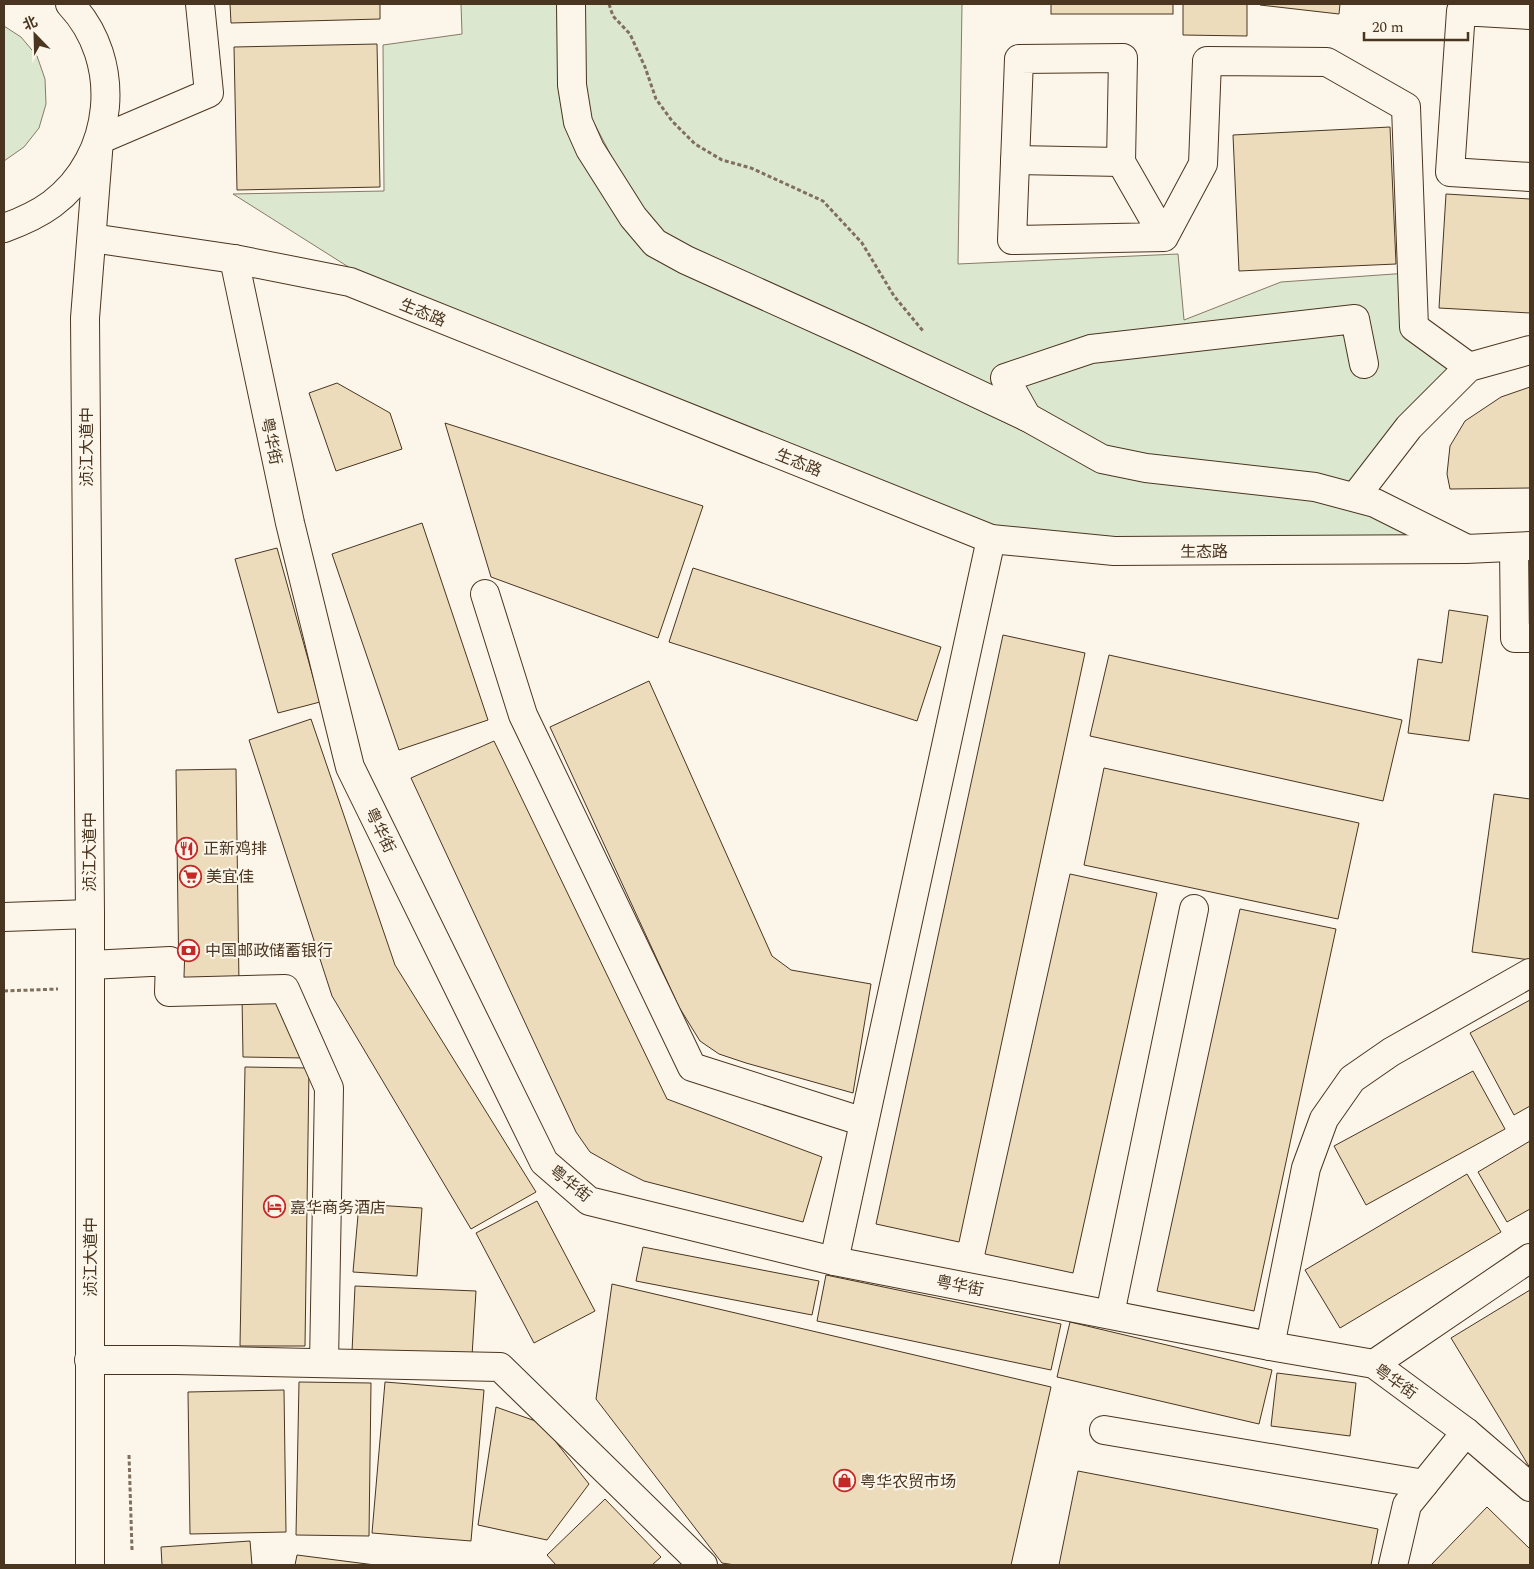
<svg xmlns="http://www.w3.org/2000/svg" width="1534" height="1569" font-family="Spectral,'Noto Sans SC',serif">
<rect width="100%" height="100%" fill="#fbf6e9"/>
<g fill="#dce7d0" stroke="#887966">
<path d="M461 4H563L571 123 683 269 1100 468 1312 495 1355 509 1424 538 1116 543 993 529 358 273 233 194 384 191 383 45 462 34Z"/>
<path d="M584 4H962L958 264 1178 254 1184 320 1281 282 1408 273 1410 329 1464 367 1356 495 1146 465 663 236 641 213 591 117 584 85Z"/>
<path d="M4 26 21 37 37 56 45 79 46 104 39 128 24 147 4 161Z"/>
</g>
<g fill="#ecdcbc" stroke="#4a3520">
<path d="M230 4H380V19L231 23Z"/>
<rect x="1051" y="4" width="122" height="10"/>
<path d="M1183 4H1247V36L1183 35Z"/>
<path d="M1260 4H1340L1339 14 1260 5Z"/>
<path d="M377 44 380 187 237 190 234 47Z"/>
<path d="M1390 127 1396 264 1239 271 1233 135Z"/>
<path d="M1446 194 1530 199V313L1439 308Z"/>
<path d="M337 383 390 413 402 449 336 471 309 393Z"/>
<path d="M1530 387V488L1450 489 1447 474 1450 446 1465 421 1501 397Z"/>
<path d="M445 423 703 506 658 638 491 577Z"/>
<path d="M422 523 488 720 399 750 332 554Z"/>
<path d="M277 548 320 702 278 713 235 559Z"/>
<path d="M693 568 941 647 917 721 669 642Z"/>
<path d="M1449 610 1488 616 1469 741 1408 733 1418 659 1442 663Z"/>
<path d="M1003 635 1085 653 959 1242 876 1224Z"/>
<path d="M1109 655 1402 720 1383 801 1090 736Z"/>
<path d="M649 681 772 956 791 970 871 984 853 1093 746 1063 719 1054 700 1041 679 1007 550 727Z"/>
<path d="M311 719 395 965 536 1192 471 1229 332 996 249 740Z"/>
<path d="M494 741 667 1099 822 1157 803 1222 644 1181 622 1170 590 1152 576 1132 411 778Z"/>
<path d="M1104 768 1359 823 1338 919 1084 865Z"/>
<path d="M236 769 239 985 179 986 176 770Z"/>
<path d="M1494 794 1530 799V960L1472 952Z"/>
<path d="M1070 874 1157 893 1073 1273 985 1254Z"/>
<path d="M1240 909 1336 929 1254 1311 1157 1291Z"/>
<path d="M278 993 306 1058 243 1057 242 995Z"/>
<path d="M1530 1000V1106L1514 1115 1470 1033Z"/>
<path d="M245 1067 309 1068 305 1346H240Z"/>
<path d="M1473 1071 1505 1129 1366 1205 1334 1146Z"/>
<path d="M1530 1141V1209L1507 1222 1478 1172Z"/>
<path d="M1467 1174 1501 1232 1340 1328 1305 1270Z"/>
<path d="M537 1201 595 1311 534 1343 476 1233Z"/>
<path d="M359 1204 422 1208 417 1276 353 1272Z"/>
<path d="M643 1247 819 1281 812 1315 636 1281Z"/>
<path d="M826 1275 1061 1324 1051 1370 817 1321Z"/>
<path d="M612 1284 1051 1387 1011 1565H735L722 1563 596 1399Z"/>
<path d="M355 1286 476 1291 472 1356 352 1352Z"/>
<path d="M1530 1290V1468L1451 1338Z"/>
<path d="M1070 1322 1272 1370 1259 1424 1057 1377Z"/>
<path d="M1277 1373 1356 1383 1350 1436 1271 1426Z"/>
<path d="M299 1382 371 1383 369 1536 296 1535Z"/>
<path d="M385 1382 484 1390 471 1541 372 1533Z"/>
<path d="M284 1390 286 1532 190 1534 188 1392Z"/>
<path d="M496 1407 541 1423 589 1484 547 1540 478 1525Z"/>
<path d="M1078 1471 1378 1529 1371 1565H1059Z"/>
<path d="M605 1499 661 1557 652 1565H556L547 1555Z"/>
<path d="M1487 1507 1530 1549V1565H1431Z"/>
<path d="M250 1541 252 1565H162L161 1547Z"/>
<path d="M297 1555 375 1565H295Z"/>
</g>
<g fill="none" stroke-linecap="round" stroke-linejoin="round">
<defs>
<g id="minor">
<path d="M571 4 572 85 578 122 590 149 633 217 655 243 686 260 861 339 1027 417 1102 459 1146 468 1315 487 1375 503 1463 547"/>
<path d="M1530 15 1461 11 1450 172 1530 177"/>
<path d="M99 140 209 93 200 4"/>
<path d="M1015 160 1121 162"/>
<path d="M1164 237 1121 162 1123 58 1019 59 1012 240 1164 237 1203 164 1207 61 1327 62 1406 107 1414 327 1469 367"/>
<path d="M92 238 234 259 350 282 991 539 1114 551 1466 549 1530 546"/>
<path d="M234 259 290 523 350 767 544 1162 589 1201 834 1261 1270 1346 1374 1364 1466 1432 1530 1487"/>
<path d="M1027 417 1005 378 1091 349 1355 319 1364 364"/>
<path d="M1355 497 1409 427 1469 367 1530 350"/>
<path d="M1514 547 1515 638H1530"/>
<path d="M485 594 523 715 692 1067 864 1122"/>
<path d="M4 917 90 914"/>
<path d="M90 965 170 961 169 992 285 989 329 1088 324 1363"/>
<path d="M834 1261 991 539"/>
<path d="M1110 1314 1194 909"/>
<path d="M1270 1346 1306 1168 1324 1119 1352 1079 1391 1052 1530 973"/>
<path d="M89 1360H176L500 1367 703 1565"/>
<path d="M1374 1364 1530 1258"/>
<path d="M1104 1430 1424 1484"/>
<path d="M1393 1565 1407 1505 1466 1432"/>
</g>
<path id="major" d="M90 1565V914L85 318 99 140"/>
<path id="highway" d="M4 228C21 222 37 215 52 204 115 157 124 61 70 4"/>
</defs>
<use href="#minor" stroke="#4a3520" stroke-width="30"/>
<use href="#major" stroke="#4a3520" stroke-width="30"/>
<use href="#highway" stroke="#4a3520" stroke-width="30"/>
<g stroke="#7f6f5c" stroke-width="3" stroke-dasharray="4 2.5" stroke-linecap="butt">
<path d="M609 4 613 16 630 34 645 67 656 99 672 121 695 144 722 160 751 168 823 201 862 243 894 296 923 331"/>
<path d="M4 991 58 989"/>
<path d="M129 1455 132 1550"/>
</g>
<use href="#minor" stroke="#fbf6e9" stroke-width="28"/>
<use href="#major" stroke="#fbf6e9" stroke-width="28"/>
<use href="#highway" stroke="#fbf6e9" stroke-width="28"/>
<path stroke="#4a3520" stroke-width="1" stroke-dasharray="6 2.5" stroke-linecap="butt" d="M4 267V237"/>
</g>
<defs>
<symbol id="restaurant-ring" viewBox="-11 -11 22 22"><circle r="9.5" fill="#fbf6e9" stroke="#c62828" stroke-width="1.5"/><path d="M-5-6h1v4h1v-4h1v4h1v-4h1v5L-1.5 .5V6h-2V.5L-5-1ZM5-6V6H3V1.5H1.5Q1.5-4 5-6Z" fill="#c62828"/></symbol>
<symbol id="supermarket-ring" viewBox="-11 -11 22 22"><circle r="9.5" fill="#fbf6e9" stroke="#c62828" stroke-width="1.5"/><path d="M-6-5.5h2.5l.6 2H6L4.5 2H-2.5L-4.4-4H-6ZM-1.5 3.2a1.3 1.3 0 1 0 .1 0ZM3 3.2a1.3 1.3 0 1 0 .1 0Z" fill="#c62828"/></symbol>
<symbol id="bank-ring" viewBox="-11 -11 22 22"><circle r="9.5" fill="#fbf6e9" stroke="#c62828" stroke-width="1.5"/><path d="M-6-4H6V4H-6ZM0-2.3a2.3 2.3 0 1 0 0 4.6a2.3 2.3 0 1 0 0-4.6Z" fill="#c62828"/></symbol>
<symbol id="hotel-ring" viewBox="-11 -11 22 22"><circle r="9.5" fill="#fbf6e9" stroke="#c62828" stroke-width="1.5"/><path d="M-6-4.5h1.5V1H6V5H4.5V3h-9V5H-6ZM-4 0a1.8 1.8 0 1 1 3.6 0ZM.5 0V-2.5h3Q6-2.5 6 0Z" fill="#c62828"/></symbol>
<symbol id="shop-ring" viewBox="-11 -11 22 22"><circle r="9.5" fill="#fbf6e9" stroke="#c62828" stroke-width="1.5"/><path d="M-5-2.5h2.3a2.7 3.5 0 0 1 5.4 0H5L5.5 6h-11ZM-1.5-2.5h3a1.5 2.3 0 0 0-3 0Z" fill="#c62828"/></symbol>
</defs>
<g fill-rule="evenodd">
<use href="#restaurant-ring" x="174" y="836" width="25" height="25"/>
<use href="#supermarket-ring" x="178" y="864" width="25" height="25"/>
<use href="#bank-ring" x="176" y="938" width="25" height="25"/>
<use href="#hotel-ring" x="262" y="1194" width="25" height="25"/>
<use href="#shop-ring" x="832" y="1468" width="25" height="25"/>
</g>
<g text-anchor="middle" stroke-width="4" stroke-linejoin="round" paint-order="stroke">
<g font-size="16" fill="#4a3520" stroke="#fbf6e9">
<text transform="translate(423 312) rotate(22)" y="6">生态路</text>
<text transform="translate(272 441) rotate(78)" y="6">粤华街</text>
<text transform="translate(86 447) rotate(-90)" y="6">浈江大道中</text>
<text transform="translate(799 462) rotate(22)" y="6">生态路</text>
<text x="1204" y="557">生态路</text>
<text transform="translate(381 830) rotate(64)" y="6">粤华街</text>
<text transform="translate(89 852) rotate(-90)" y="6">浈江大道中</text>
<text transform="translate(571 1183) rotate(38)" y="6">粤华街</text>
<text transform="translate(90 1257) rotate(-90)" y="6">浈江大道中</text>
<text transform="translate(960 1285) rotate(11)" y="6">粤华街</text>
<text transform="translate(1396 1381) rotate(35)" y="6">粤华街</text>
</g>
<g font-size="16" fill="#4a3520" stroke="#fbf6e9" text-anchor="start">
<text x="203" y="854">正新鸡排</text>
<text x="206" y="882">美宜佳</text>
<text x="205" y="956">中国邮政储蓄银行</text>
<text x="290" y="1213">嘉华商务酒店</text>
<text x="860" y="1487">粤华农贸市场</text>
</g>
</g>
<rect width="1534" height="1569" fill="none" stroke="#4a3520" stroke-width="10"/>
<g transform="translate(35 35) rotate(337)" stroke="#fbf6e9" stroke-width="4" paint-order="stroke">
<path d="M0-4L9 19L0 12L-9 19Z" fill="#4a3520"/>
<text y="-8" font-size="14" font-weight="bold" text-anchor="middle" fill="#4a3520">北</text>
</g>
<path d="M1364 32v8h104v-8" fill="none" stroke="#4a3520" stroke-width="2.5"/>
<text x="1372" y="32" font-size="15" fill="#4a3520" stroke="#fbf6e9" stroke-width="4" paint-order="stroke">20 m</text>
</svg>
